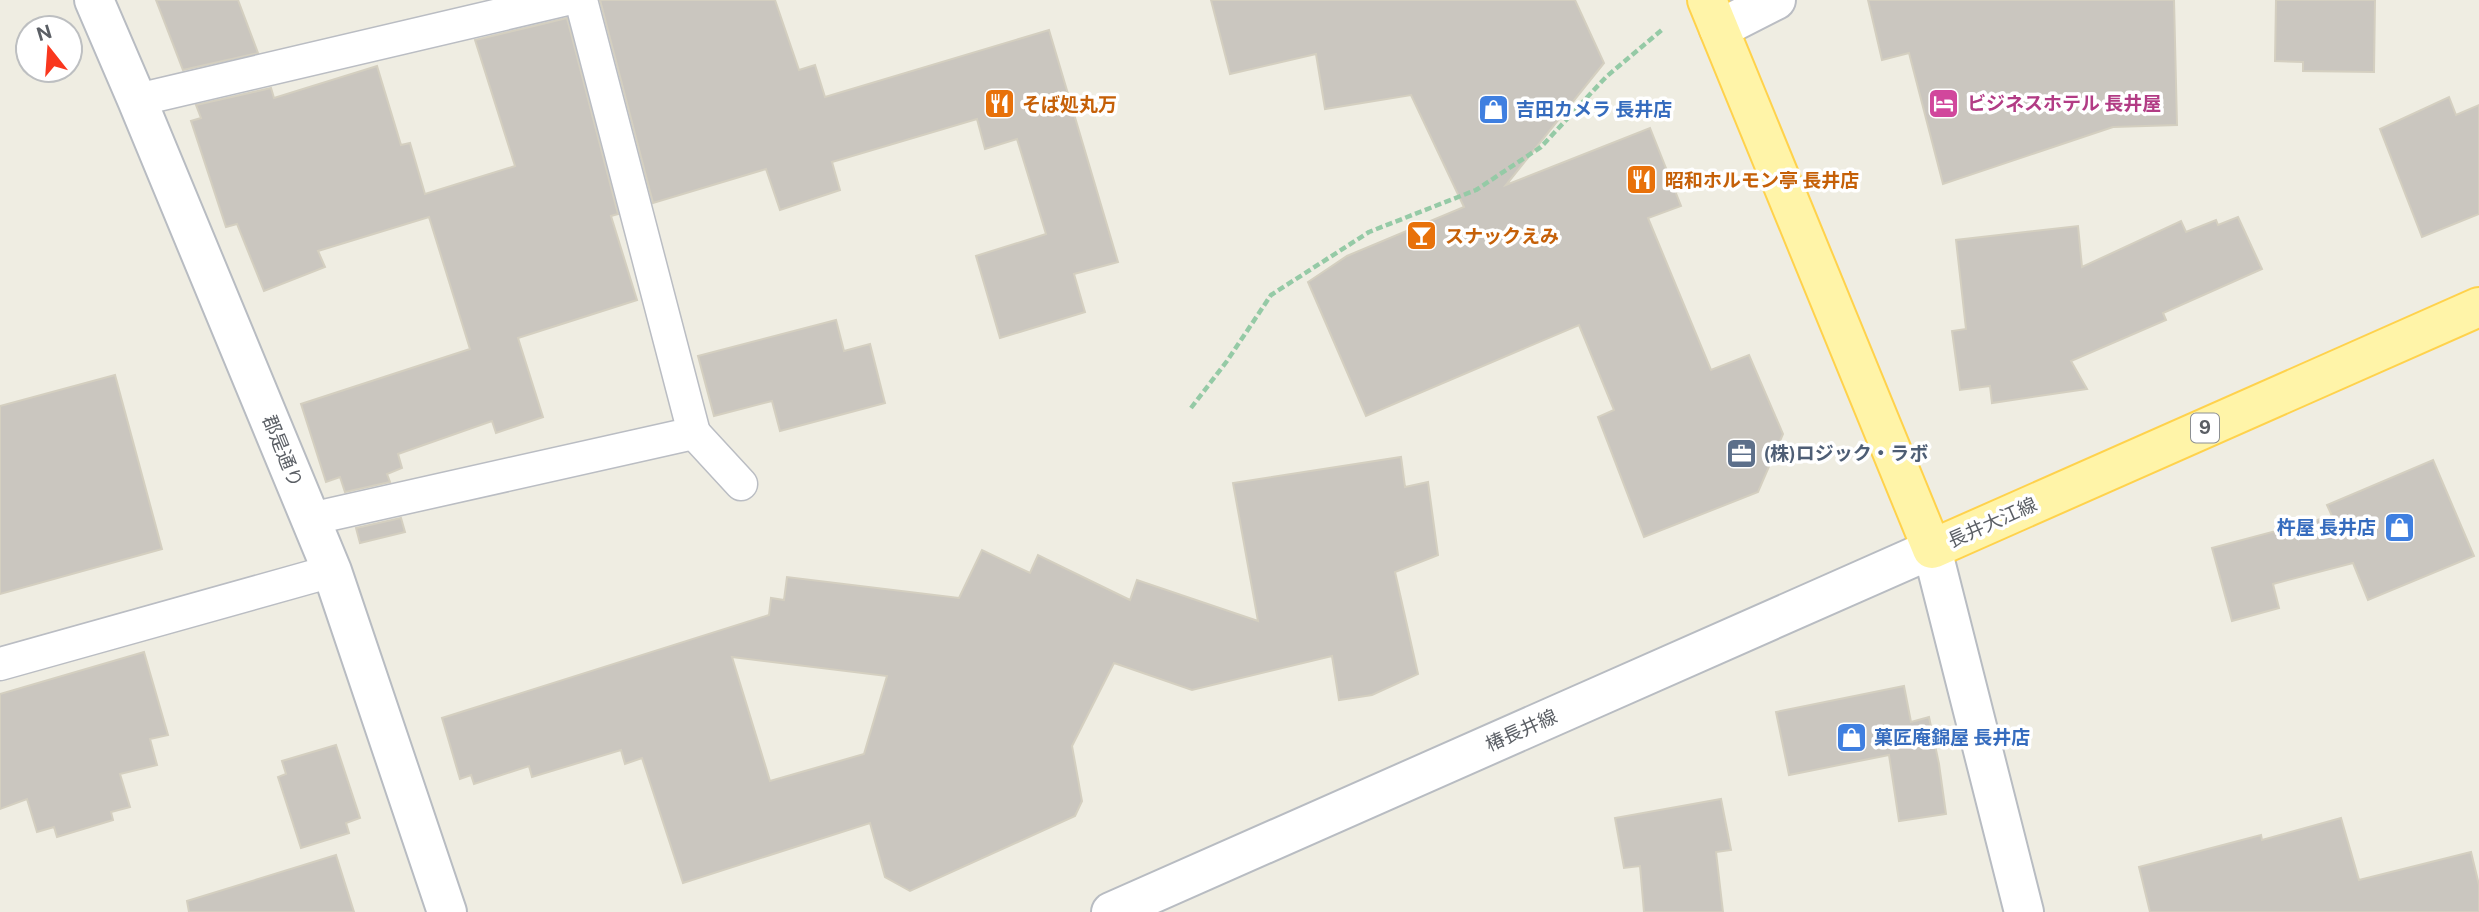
<svg xmlns="http://www.w3.org/2000/svg" width="2479" height="912" font-family="'Public Sans','Noto Sans JP',sans-serif">
<rect width="100%" height="100%" fill="#efede2"/>
<g fill="#cac6bf" stroke="#d4cfc0" stroke-width="2" fill-rule="evenodd">
<path d="M156 0H238L258 53 183 70Z"/>
<path d="M600 0H775L799 70 815 65 825 97 1049 30 1118 262 1074 274 1085 312 1000 338 976 256 1046 234 1017 139 985 149 977 119 832 162 840 190 780 210 766 169 653 203Z"/>
<path d="M1211 0H1575L1604 63 1506 185 1650 128 1681 206 1648 218 1711 370 1749 355 1783 434 1758 492 1644 537 1598 417 1614 410 1579 325 1366 416 1308 282 1347 256 1464 207 1411 95 1325 109 1316 54 1230 74Z"/>
<path d="M1868 0H2174L2177 125 2113 127 1943 184 1909 53 1882 60Z"/>
<path d="M2276 0H2375L2374 72 2303 71V62L2275 61Z"/>
<path d="M567 18 618 214 611 216 637 300 518 338 543 417 496 433 492 421 398 454 402 468 387 474 390 482 345 492 340 477 326 482 301 404 470 349 429 217 318 251 325 267 264 291 237 224 226 227 191 121 201 118 196 105 271 88 274 98 377 66 401 145 410 143 425 194 515 166 475 40Z"/>
<path d="M2449 97 2456 115 2479 105V214L2422 237 2380 129Z"/>
<path d="M2238 217 2262 269 2163 313 2166 320 2071 361 2087 389 1992 403 1990 386 1960 390 1952 331 1966 329 1956 240 2078 226 2082 267 2181 221 2186 232 2216 220 2218 225Z"/>
<path d="M836 320 844 351 870 344 885 403 780 431 772 401 714 416 698 356Z"/>
<path d="M115 375 162 549 0 594V406Z"/>
<path d="M1401 457 1405 487 1428 482 1438 555 1395 572 1418 674 1372 695 1339 700 1332 656 1192 690 1114 663 1072 746 1082 801 1075 816 910 891 885 877 870 823 683 883 642 758 625 764 621 750 532 777 529 766 474 784 471 775 460 779 442 718 769 615 771 598 784 600 787 577 959 598 982 550 1030 573 1038 555 1130 600 1137 580 1258 621 1233 483ZM732 657 887 676 864 754 770 781Z"/>
<path d="M2433 460 2474 556 2368 600 2353 563 2273 584 2279 608 2232 621 2212 548 2332 516 2327 505Z"/>
<path d="M401 518 405 532 360 543 356 528Z"/>
<path d="M144 652 168 735 150 739 157 765 120 774 130 807 111 812 113 820 57 837 54 827 37 832 27 799 0 809V694Z"/>
<path d="M1904 686 1911 722 1929 717 1939 764 1946 814 1899 821 1889 755 1789 775 1776 712Z"/>
<path d="M336 745 360 818 346 823 349 833 301 848 278 777 286 774 282 761Z"/>
<path d="M1721 799 1731 850 1716 852 1723 912H1644L1640 866 1624 868 1615 818Z"/>
<path d="M2341 818 2359 880 2471 852 2479 885V912H2150L2139 867 2261 835 2262 840Z"/>
<path d="M336 855 354 912H189L187 901Z"/>
</g>
<g fill="none" stroke-linecap="round" stroke-linejoin="round">
<defs>
<g id="lane">
<path d="M137 100 563 0"/>
<path d="M694 433 741 484"/>
<path d="M310 519 694 433 581 0"/>
<path d="M0 664 332 571"/>
</g>
<path id="street" d="M1719 29 1776 0"/>
<g id="secondary">
<path d="M94 0 137 100 332 571 447 912"/>
<path d="M1111 912 1932 549 2024 912"/>
</g>
<path id="primary" d="M1707 0 1932 549 2479 307"/>
</defs>
<use href="#lane" stroke="#babdc3" stroke-width="35"/>
<use href="#street" stroke="#babdc3" stroke-width="42"/>
<use href="#secondary" stroke="#b8bcc2" stroke-width="42"/>
<use href="#primary" stroke="#ffd24c" stroke-width="42"/>
<path stroke="#95caa6" stroke-width="4.5" stroke-dasharray="7 3.5" stroke-linecap="butt" d="M1191 408 1227 361 1271 295 1369 232 1476 190 1541 147 1606 77 1664 28"/>
<use href="#lane" stroke="#fff" stroke-width="32"/>
<use href="#street" stroke="#fff" stroke-width="38"/>
<use href="#secondary" stroke="#fff" stroke-width="38"/>
<use href="#primary" stroke="#fff4a8" stroke-width="38"/>
</g>
<defs>
<symbol id="hotel-square" viewBox="-11 -11 22 22"><rect x="-9" y="-9" width="18" height="18" rx="4" fill="#d1479c" stroke="#fff"/><path d="M-6-4.5h1.5V1H6V5H4.5V3h-9V5H-6ZM-4 0a1.8 1.8 0 1 1 3.6 0ZM.5 0V-2.5h3Q6-2.5 6 0Z" fill="#fff"/></symbol>
<symbol id="restaurant-square" viewBox="-11 -11 22 22"><rect x="-9" y="-9" width="18" height="18" rx="4" fill="#e8710a" stroke="#fff"/><path d="M-5-6h1v4h1v-4h1v4h1v-4h1v5L-1.5 .5V6h-2V.5L-5-1ZM5-6V6H3V1.5H1.5Q1.5-4 5-6Z" fill="#fff"/></symbol>
<symbol id="shop-square" viewBox="-11 -11 22 22"><rect x="-9" y="-9" width="18" height="18" rx="4" fill="#3f7fe0" stroke="#fff"/><path d="M-5-2.5h2.3a2.7 3.5 0 0 1 5.4 0H5L5.5 6h-11ZM-1.5-2.5h3a1.5 2.3 0 0 0-3 0Z" fill="#fff"/></symbol>
<symbol id="bar-square" viewBox="-11 -11 22 22"><rect x="-9" y="-9" width="18" height="18" rx="4" fill="#e8710a" stroke="#fff"/><path d="M-6-5H6L.8 .8V4.5H3.5V6h-7V4.5H-.8V.8Z" fill="#fff"/></symbol>
<symbol id="office-square" viewBox="-11 -11 22 22"><rect x="-9" y="-9" width="18" height="18" rx="4" fill="#5c6f8a" stroke="#fff"/><path d="M-6-3h4V-5.5h4V-3h4V5H-6ZM-1-4.5V-3h2v-1.5ZM-6 0V1H6V0Z" fill="#fff"/></symbol>
</defs>
<g fill-rule="evenodd">
<use href="#hotel-square" x="1926" y="86" width="35" height="35"/>
<use href="#restaurant-square" x="982" y="86" width="35" height="35"/>
<use href="#shop-square" x="1476" y="92" width="35" height="35"/>
<use href="#restaurant-square" x="1624" y="162" width="35" height="35"/>
<use href="#bar-square" x="1404" y="218" width="35" height="35"/>
<use href="#office-square" x="1724" y="436" width="35" height="35"/>
<use href="#shop-square" x="2382" y="510" width="35" height="35"/>
<use href="#shop-square" x="1834" y="720" width="35" height="35"/>
</g>
<g text-anchor="middle" stroke-width="7" stroke-linejoin="round" paint-order="stroke">
<rect fill="#fff" stroke="#8c8f93" stroke-width="2" x="2191" y="413.5" width="28" height="29" rx="5"/>
<g font-size="18" font-weight="bold" fill="#5b5f65">
<text x="2205" y="434">9</text>
</g>
<g font-size="19" font-weight="bold" fill="#b23c85" stroke="#fff" text-anchor="start">
<text x="1967" y="110">ビジネスホテル 長井屋</text>
</g>
<g font-size="19" font-weight="bold" fill="#c56008" stroke="#fff" text-anchor="start">
<text x="1022" y="111">そば処丸万</text>
<text x="1665" y="187">昭和ホルモン亭 長井店</text>
<text x="1445" y="243">スナックえみ</text>
</g>
<g font-size="19" font-weight="bold" fill="#366cbe" stroke="#fff" text-anchor="start">
<text x="1516" y="116">吉田カメラ 長井店</text>
<text x="2376" y="534" text-anchor="end">杵屋 長井店</text>
<text x="1874" y="744">菓匠庵錦屋 長井店</text>
</g>
<g font-size="19" fill="#5b5f65" stroke="#fff">
<text transform="translate(283 451) rotate(68)" y="7">郡是通り</text>
<text transform="translate(1992 522) rotate(-24)" y="7">長井大江線</text>
<text transform="translate(1521 730) rotate(-24)" y="7">椿長井線</text>
</g>
<g font-size="19" font-weight="bold" fill="#4e5e75" stroke="#fff" text-anchor="start">
<text x="1764" y="460">(株)ロジック・ラボ</text>
</g>
</g>
<g transform="translate(49 49) rotate(343)"><circle r="33" fill="#ffffff" stroke="#bdbfc1" stroke-width="2"/>
<path d="M0-5L12 26L0 18L-12 26Z" fill="#f9371e"/>
<text y="-10" font-size="19" font-weight="bold" text-anchor="middle" fill="#5b5f65">N</text>
</g>
</svg>
